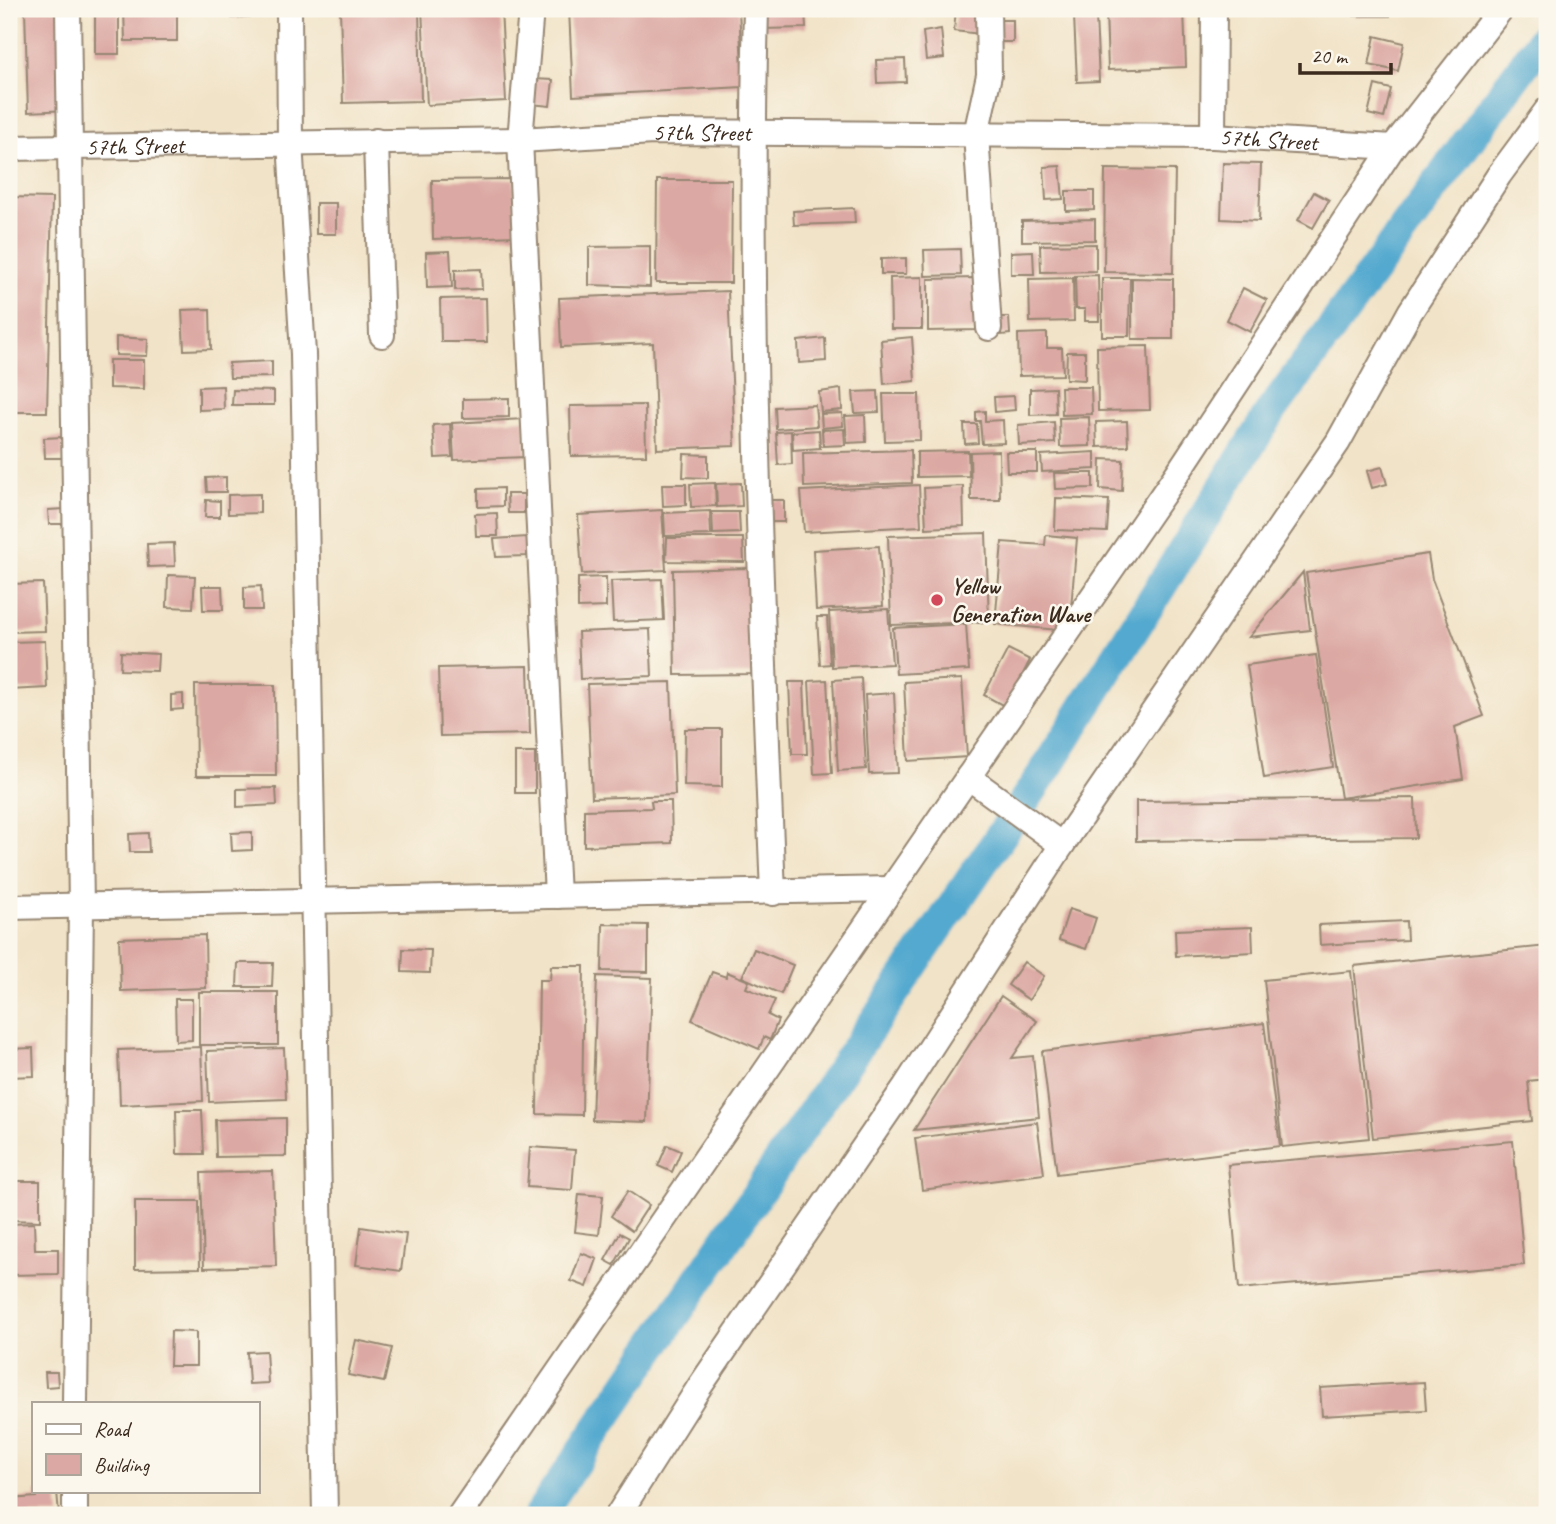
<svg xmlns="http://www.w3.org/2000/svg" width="1556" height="1524" font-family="Caveat,sans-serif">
<rect width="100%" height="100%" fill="#fbf7ec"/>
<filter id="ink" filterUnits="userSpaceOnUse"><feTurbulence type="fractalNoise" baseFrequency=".0143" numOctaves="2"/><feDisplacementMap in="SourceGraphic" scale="14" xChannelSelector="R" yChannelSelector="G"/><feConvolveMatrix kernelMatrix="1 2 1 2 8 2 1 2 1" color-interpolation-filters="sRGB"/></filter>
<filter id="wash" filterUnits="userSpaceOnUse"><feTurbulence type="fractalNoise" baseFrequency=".00686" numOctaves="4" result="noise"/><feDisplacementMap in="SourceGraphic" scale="28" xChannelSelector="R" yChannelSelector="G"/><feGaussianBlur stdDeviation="1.57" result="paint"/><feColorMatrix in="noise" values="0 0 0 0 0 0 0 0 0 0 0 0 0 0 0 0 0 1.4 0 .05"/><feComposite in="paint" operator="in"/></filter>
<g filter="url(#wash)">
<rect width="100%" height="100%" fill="#f1e3c7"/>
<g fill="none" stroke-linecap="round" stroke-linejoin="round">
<path stroke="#52a9cf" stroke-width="32" d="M539 1515 1042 775 1272 410 1547 33"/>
</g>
<g id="blocks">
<g fill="#dca8a3">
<path d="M25 9H65L68 110 28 112Z"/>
<rect x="95" y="9" width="24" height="45"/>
<path d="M124 9H177V41H125Z"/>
<path d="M232 9H256V16L232 18Z"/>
<path d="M340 9H419L421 101 343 103Z"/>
<path d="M422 9H501L506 101 427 105Z"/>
<path d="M569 9H739L743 87 573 96Z"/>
<path d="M761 9H805L806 28 761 29Z"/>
<path d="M956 9H983L981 34 954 31Z"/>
<path d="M1106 9H1184L1186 67 1108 70Z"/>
<rect x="1354" y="9" width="36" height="7"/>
<path d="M1074 16H1096L1099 81 1077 82Z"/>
<rect x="998" y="20" width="15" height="22"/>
<path d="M941 29 944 58 926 60 923 32Z"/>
<path d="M1375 36 1404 43 1398 71 1369 65Z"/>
<path d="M905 59 906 82 877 83 876 60Z"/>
<path d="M533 79 553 80 550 106 531 104Z"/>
<path d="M1375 85 1391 89 1384 118 1368 114Z"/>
<path d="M1223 163 1261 164 1259 221 1221 219Z"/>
<path d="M1060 166 1063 199 1046 200 1044 167Z"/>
<path d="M1105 169 1175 170 1173 273 1104 272Z"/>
<path d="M514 179 516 236 433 239 432 180Z"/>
<path d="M657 180H732L731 283H656Z"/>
<path d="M1066 191H1094V210L1066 211Z"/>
<path d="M1314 192 1329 200 1313 228 1298 220Z"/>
<path d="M9 197 52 198 47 412H9Z"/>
<rect x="316" y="203" width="20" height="31"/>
<path d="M854 208 855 223 794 225 793 211Z"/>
<path d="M1095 219V240L1022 241V221Z"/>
<path d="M1096 244V271L1041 272 1040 245Z"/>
<path d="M650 246V287L589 285V247Z"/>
<path d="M960 249 961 275 925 276 924 250Z"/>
<path d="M450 251 452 287 427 288 426 252Z"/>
<path d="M1033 251 1034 274H1011V252Z"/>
<path d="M906 258V274H881V259Z"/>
<path d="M481 269 482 289 455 290V270Z"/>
<path d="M1098 275 1099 321H1085V309H1076L1075 276Z"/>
<path d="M922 277V329H891L890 278Z"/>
<path d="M976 278 977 330 928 331V279Z"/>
<path d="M1073 278 1074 321 1030 322 1029 279Z"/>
<path d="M1102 278H1130L1129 336H1102Z"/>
<path d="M1132 278 1173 279V339H1132Z"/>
<path d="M1243 288 1267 300 1250 332 1227 320Z"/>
<path d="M728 291 735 446 657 449 653 343 561 347 559 298Z"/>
<path d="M486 298 487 342H441L440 299Z"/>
<path d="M210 309 211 349 184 350 182 310Z"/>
<path d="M1000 317H1009L1010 334 1001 335Z"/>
<path d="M1047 333V348H1062L1063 375 1019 376 1018 334Z"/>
<path d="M116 337 148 339 147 356 116 355Z"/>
<path d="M912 337 915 381 884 384 881 340Z"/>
<path d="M825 338 826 361 799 363 798 341Z"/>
<path d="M1148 346 1150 410 1098 411 1097 347Z"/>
<path d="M1067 352H1085V380L1066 379Z"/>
<path d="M109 360H144V389L109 388Z"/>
<path d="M272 361V377L230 378 229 363Z"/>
<path d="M223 386 224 409 199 410V387Z"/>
<path d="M1061 387H1091L1092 414 1062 415Z"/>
<path d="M1055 388 1056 414 1030 415V389Z"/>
<path d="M841 389 842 410 821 412 819 392Z"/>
<path d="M233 390 274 391V405H232Z"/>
<path d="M878 391 879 412 855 413 853 392Z"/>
<path d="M883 394H919L920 440 885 441Z"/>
<path d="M1014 396 1015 410 995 412 994 397Z"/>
<path d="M509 398V417L463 418V399Z"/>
<path d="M645 405 646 455 571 456 570 406Z"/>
<path d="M815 405 817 426 776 429 775 407Z"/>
<path d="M985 411V421L1003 420 1004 443 982 444 980 421H976V412Z"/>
<path d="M842 413 843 426 822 428 821 414Z"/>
<path d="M865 415 866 442 847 443 845 416Z"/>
<path d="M1089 417 1090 446 1060 447 1059 418Z"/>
<path d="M525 419 526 457 454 460 452 423Z"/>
<path d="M1127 421 1128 446 1097 447 1096 422Z"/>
<path d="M1054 422 1055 443 1019 445 1018 425Z"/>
<path d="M450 424 452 457 435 458 433 425Z"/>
<path d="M964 424H977L978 443 965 444Z"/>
<path d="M844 429 845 445 823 446 822 430Z"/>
<path d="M819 430 820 448 793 450 792 432Z"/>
<path d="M791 431 792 464 778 465 776 432Z"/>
<path d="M63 437V458H45L44 438Z"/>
<path d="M911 450 912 483 804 487 803 453Z"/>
<path d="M968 451 969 476 917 477V452Z"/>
<path d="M999 451 1000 500H971L970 452Z"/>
<path d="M1006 452H1037V472H1007Z"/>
<path d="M1095 452V469L1042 472 1041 455Z"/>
<path d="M684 454 708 455V478L683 477Z"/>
<path d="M1101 459 1123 460 1122 491 1100 489Z"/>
<path d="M1382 467 1387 484 1372 488 1367 471Z"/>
<path d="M1054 473H1093V488L1055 489Z"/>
<path d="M226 477V492H207L206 478Z"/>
<path d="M715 483 716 506 691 507 690 484Z"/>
<path d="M741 483 742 506 717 507 716 484Z"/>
<path d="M662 484H686V505L663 506Z"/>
<path d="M919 485 921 526 804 532 801 491Z"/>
<path d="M963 486 964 526 926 528 924 488Z"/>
<path d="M503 488V506L478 507V489Z"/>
<path d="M260 494V513L228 514V495Z"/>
<path d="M507 494H524V513H508Z"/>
<path d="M1056 498 1109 500 1107 532 1055 530Z"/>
<path d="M206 500 220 501V517H205Z"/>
<rect x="769" y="500" width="15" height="22"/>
<path d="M64 509V524H49L48 510Z"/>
<path d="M662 510 666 570 582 574 578 515Z"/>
<path d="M710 511 711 535 665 536 664 513Z"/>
<path d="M712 512H739L740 533 713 534Z"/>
<path d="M497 513 498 536H476L475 514Z"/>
<path d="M986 533 989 622 891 625 888 536Z"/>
<path d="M1046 535 1077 538 1069 631 995 624 1002 542 1045 545Z"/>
<path d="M527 537V556L496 557 494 539Z"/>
<path d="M667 538H743L744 562 666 561Z"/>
<path d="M174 543 175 566 148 567 147 544Z"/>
<path d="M879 546 883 606 816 610 813 550Z"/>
<path d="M1428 554 1432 579 1484 716 1455 727 1463 779 1341 798 1306 573Z"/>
<path d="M750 568 752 674 675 675 673 570Z"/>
<path d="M1303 572 1310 630 1249 637Z"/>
<path d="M168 575 195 576 193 608 167 607Z"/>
<path d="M606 577V607L578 608V578Z"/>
<path d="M662 579 664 620 613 622 611 581Z"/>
<path d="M43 583 45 631 9 632V584Z"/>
<path d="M202 586H222L223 610H203Z"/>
<path d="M261 586 262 610H244V587Z"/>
<path d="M888 609 892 664 832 667 829 612Z"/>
<path d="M817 617H827L830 664 820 665Z"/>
<path d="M966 624 969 670 896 674 893 628Z"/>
<path d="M650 629 652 676 580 679 578 632Z"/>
<path d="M45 641 47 688 9 690V642Z"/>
<path d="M1008 649 1030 660 1006 707 984 695Z"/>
<path d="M121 652 158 654 157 671 120 670Z"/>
<path d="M1316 655 1333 767 1264 778 1247 665Z"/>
<path d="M528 666 530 734 440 736 438 668Z"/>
<path d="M861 678 866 769 838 771 833 680Z"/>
<path d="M962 679 967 757 908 761 904 682Z"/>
<path d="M827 680 832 773 814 774 809 681Z"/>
<path d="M671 682 675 795 592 798 587 684Z"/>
<path d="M789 682H804L807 754H792Z"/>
<path d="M195 685H275L276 776H196Z"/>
<path d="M894 693 898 773 869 774 865 695Z"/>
<path d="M183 694V709L171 710V695Z"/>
<path d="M685 729H722V787L684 786Z"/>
<rect x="515" y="753" width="20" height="40"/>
<path d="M276 788 277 805 237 807V789Z"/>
<path d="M1415 798 1416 838 1136 841V801Z"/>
<path d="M651 801H671L672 843 584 846V810L652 808Z"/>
<path d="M252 832V850L232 851 231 833Z"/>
<path d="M148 833 149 852H130L129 834Z"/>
<path d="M1069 909 1096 918 1086 949 1059 940Z"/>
<path d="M1406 921 1407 940 1320 945 1319 925Z"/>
<path d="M603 924 648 925V972L602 971Z"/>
<path d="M1252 927 1253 952 1176 956 1175 930Z"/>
<path d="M205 935 206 988 121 991 119 938Z"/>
<path d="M1547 946V1079L1528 1081 1532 1121 1373 1138 1354 966Z"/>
<path d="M403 949 431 950 430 973 402 972Z"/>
<path d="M754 949 793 965 781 994 742 977Z"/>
<path d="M1024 962 1044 976 1029 1000 1008 985Z"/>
<path d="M238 963H273L272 987H237Z"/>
<path d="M551 966H584L582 1115 537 1114 539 980H550Z"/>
<path d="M1351 971 1369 1138 1282 1147 1264 980Z"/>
<path d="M712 972 726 977 727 972 749 981 746 988 775 1000 768 1015 778 1020 770 1040 764 1037 759 1049 692 1020Z"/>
<path d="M597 976 652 978 647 1122 592 1120Z"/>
<rect x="199" y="992" width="79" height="53"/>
<path d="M1001 996 1037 1021 1012 1058 1033 1056 1039 1117 914 1130Z"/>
<path d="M175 999H192V1040L176 1041Z"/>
<path d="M1264 1023 1280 1146 1057 1174 1042 1051Z"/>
<path d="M201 1047 203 1101 120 1105 118 1050Z"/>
<path d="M33 1048 34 1076 9 1077V1049Z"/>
<path d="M284 1048 286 1099 209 1102 207 1051Z"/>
<path d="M176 1110H202L204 1154H177Z"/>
<path d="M286 1118V1156L216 1157 215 1120Z"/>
<path d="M1037 1122 1044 1174 922 1190 915 1138Z"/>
<path d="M1513 1141 1524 1265 1239 1289 1228 1165Z"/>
<path d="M667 1145 681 1151 672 1172 658 1166Z"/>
<path d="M530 1147 575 1150 572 1190 527 1187Z"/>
<path d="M273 1171 276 1266 204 1268 201 1173Z"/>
<path d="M9 1181H40V1221L9 1220Z"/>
<path d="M628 1191 649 1205 632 1231 611 1216Z"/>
<path d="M579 1194 603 1196 599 1235 575 1232Z"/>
<path d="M135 1201H199L200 1268 135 1269Z"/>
<path d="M34 1223 35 1249H58V1274L9 1275V1224Z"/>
<path d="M361 1227 406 1234 401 1271 356 1265Z"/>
<path d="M620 1233 629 1238 614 1265 605 1260Z"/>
<path d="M581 1253 597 1259 587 1287 571 1281Z"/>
<path d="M171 1331 196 1332V1366H170Z"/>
<path d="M356 1340 392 1348 384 1382 348 1375Z"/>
<path d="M266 1351 268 1383 249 1384 247 1352Z"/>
<path d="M45 1372H57L58 1386 46 1387Z"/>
<path d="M1424 1382 1426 1410 1322 1416 1320 1388Z"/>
<path d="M36 1491H57L59 1515H9V1499L36 1497Z"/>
</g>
</g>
</g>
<g filter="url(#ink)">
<use href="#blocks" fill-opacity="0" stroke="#968672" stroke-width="2"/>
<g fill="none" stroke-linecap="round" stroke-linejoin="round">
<defs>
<g id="minor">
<path d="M68 9 81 907 75 1403"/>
<path d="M289 9 290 142 303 354 325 1515"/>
<path d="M531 9 520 140 557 896"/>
<path d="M756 9C748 304 761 599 773 893"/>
<path d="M988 9 989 75 976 134 989 328"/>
<path d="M1213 136 1214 9"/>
<path d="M376 141 382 335"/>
<path id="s1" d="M9 148 520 140 653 132 1213 136 1393 147"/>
<path d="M968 777 1062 845"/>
<path d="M9 907 891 889"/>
<path d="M75 1491V1515"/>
<path d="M460 1515 1179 471 1393 147 1501 9"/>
<path d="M618 1515 700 1386 905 1087 1062 845 1338 442 1410 312 1499 175 1547 110"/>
</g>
</defs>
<use href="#minor" stroke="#968672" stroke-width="28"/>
<use href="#minor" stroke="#fff" stroke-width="24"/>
</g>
</g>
<circle fill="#d1495b" stroke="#fbf7ec" stroke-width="2.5" cx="937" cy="600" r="7"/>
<g text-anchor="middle" stroke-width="5" stroke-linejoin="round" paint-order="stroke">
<g font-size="24" fill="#3b2a1e" stroke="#fbf7ec">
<text dy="8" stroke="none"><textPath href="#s1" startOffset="693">57th Street</textPath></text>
<text dy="8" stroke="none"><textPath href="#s1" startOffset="1260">57th Street</textPath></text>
<text dy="8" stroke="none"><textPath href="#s1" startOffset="126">57th Street</textPath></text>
</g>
<g font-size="24" font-weight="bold" fill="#3b2a1e" stroke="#fbf7ec" text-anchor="start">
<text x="951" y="594">Yellow<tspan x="951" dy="28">Generation Wave</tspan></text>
</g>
</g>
<rect width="1556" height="1524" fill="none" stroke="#fbf7ec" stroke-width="35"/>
<rect x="32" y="1402" width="228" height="91" fill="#fbf7ec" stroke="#aea59a" stroke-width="2"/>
<rect x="46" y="1424" width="35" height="10" fill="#ffffff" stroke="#aea59a" stroke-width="2"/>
<text x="94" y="1436" font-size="21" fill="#3b2a1e">Road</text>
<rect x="46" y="1454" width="35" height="21" fill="#dca8a3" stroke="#aea59a" stroke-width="2"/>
<text x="94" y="1472" font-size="21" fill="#3b2a1e">Building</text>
<path d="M1300 63v10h91v-10" fill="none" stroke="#3b2a1e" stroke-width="3.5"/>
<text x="1311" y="63" font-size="21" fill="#3b2a1e" stroke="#fbf7ec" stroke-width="5" paint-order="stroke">20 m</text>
</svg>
